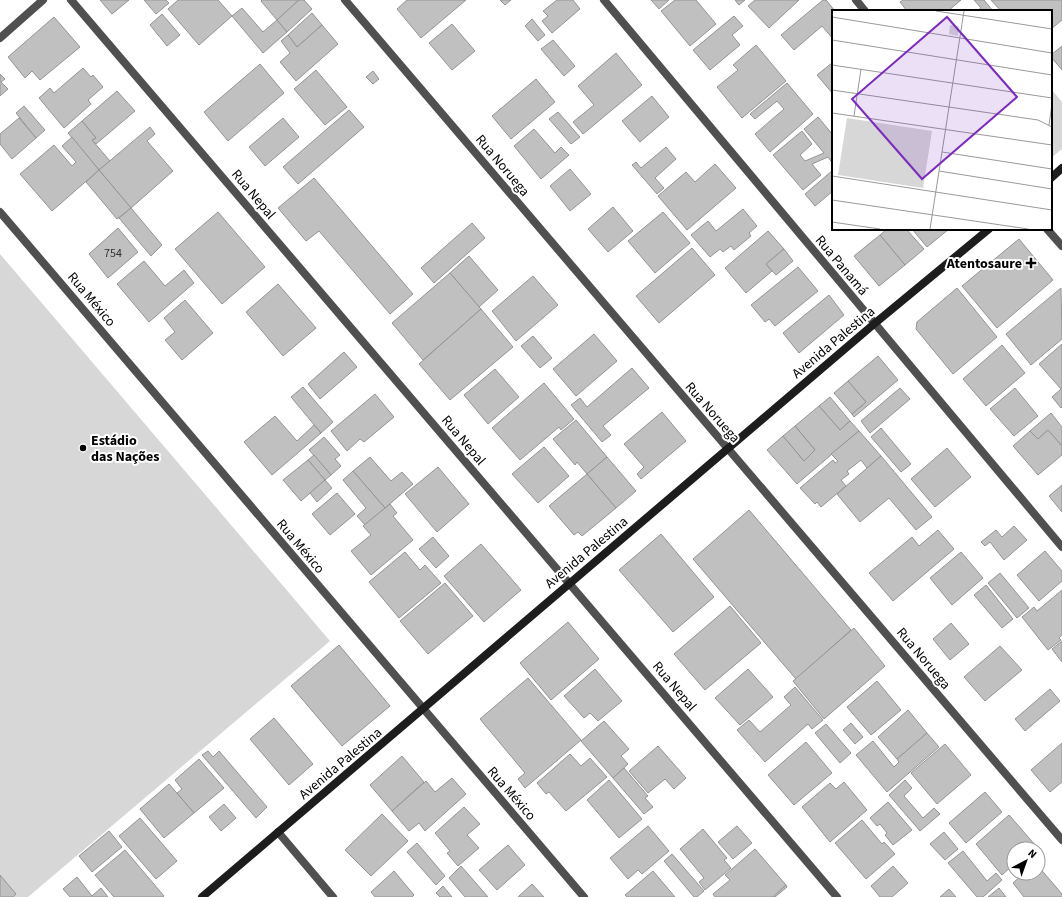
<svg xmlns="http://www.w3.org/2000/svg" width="1062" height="897" font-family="'Source Sans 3',sans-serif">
<rect width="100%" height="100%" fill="#fff"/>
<g fill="#d7d7d7">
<path d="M1051 89 1062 102V149L1051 158Z"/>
<path d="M0 254 330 641 28 897H0Z"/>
</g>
<g fill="#c0c0c0" stroke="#949494">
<path d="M100 0H129L112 14Z"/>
<path d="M144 0H166L169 3 156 14Z"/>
<path d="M178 0H218L232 16 199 45 168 9Z"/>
<path d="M262 0H299L277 20 261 1Z"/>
<path d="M299 0H304L312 9 287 32 277 20Z"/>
<path d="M407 0H466L421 38 397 9Z"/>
<path d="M500 0H511L505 5Z"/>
<path d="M557 0H573L580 9 552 33 542 21 548 16 543 11Z"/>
<path d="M651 0H669L659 9Z"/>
<path d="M675 0H696L716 24 690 46 661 11Z"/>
<path d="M735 0H745L739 5Z"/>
<path d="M755 0H799L769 28 748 6Z"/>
<path d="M823 0H826L835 11H833V39L822 26 794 50 781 35Z"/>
<path d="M903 0H961L948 11H907L900 2Z"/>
<path d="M974 0H984L993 11H977L981 8Z"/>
<path d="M991 0H1062V20L1051 29V11H1001Z"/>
<path d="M242 8 263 32 277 20 287 32 263 53 232 16Z"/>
<path d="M312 13 322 25 297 47 288 35Z"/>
<path d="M162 14 180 35 167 46 150 25Z"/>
<path d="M734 16 743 26 732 35 740 45 710 70 693 50Z"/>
<path d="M54 17 80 47 40 80 32 71 25 78 8 57Z"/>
<path d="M532 19 545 35 538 41 525 26Z"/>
<path d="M452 24 475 51 452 70 429 43Z"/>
<path d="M322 25 338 44 296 81 280 62 290 53 281 41 288 35 297 47Z"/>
<path d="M553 40 575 66 564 76 541 49Z"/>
<path d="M756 45 786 81 742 118 717 87 738 70 733 65Z"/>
<path d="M1062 46V70L1051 57V55Z"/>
<path d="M616 53 642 85 583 134 573 122 594 105 578 86Z"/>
<path d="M833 62V94L817 75Z"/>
<path d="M260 64 284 93 228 141 204 112Z"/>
<path d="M83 68 91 77 93 75 103 87 88 100 91 104 64 128 39 98 50 88 54 93Z"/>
<path d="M316 70 347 107 325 125 294 89Z"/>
<path d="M373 71 379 79 373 84 366 77Z"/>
<path d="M0 74 5 79 1 82 8 89 0 96Z"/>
<path d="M536 79 555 102 511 139 492 116Z"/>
<path d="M787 83 813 114 770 152 755 134 784 109 777 101 755 119 750 114Z"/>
<path d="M117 91 135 111 96 144 92 140 96 138 82 121Z"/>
<path d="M652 96 669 117 640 142 622 121Z"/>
<path d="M24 106 45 130 36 138 16 113Z"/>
<path d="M349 110 364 127 298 184 283 167Z"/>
<path d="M558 112 580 137 571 144 549 119Z"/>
<path d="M818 117 833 135V164L828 157 812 164 821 175 803 190 773 155 802 131 812 144 800 155 805 161 824 153 804 129Z"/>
<path d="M19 118 36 138 12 159 0 144V134Z"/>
<path d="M283 118 299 137 265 166 249 147Z"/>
<path d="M82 121 96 138 92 140 110 161 99 170 68 133Z"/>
<path d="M150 127 155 134 147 141 173 171 131 208 99 170Z"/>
<path d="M534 129 555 153 561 147 569 155 541 179 514 146Z"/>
<path d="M72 137 99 170 52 211 20 174 54 145 72 166 76 162 62 146Z"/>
<path d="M666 147 676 159 655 178 664 188 657 194 632 165 636 162 641 168Z"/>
<path d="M715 164 736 188 687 230 658 196 686 172 695 182Z"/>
<path d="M570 169 591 194 570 211 550 186Z"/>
<path d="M99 170 131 208 117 219 86 182Z"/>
<path d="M833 170V191L815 206 805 194Z"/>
<path d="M314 178 413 294 390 314 319 231 306 241 278 208Z"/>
<path d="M613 207 633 231 608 252 588 229Z"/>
<path d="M131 208 162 245 151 256 119 218Z"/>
<path d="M743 209 757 226 749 233 751 236 734 250 731 246 723 252 720 249 710 257 691 235 708 221 716 231Z"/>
<path d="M218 212 265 267 222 304 175 249Z"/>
<path d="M663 212 690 243 655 273 628 241Z"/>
<path d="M472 223 485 238 434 283 421 268Z"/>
<path d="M118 228 138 252 108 278 89 254Z"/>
<path d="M887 229H906L924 249 905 265 880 235Z"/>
<path d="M912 229H949L927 247Z"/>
<path d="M768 231 784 249 766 264 772 271 746 293 725 268Z"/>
<path d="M880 235 905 265 879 286 854 256Z"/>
<path d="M1019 239 1053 280 997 328 962 286Z"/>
<path d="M692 248 715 275 659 323 636 296Z"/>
<path d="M784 249 793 261 776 275 766 264Z"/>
<path d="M469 256 498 290 479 307 450 273Z"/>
<path d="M144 261 165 286 184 270 194 283 149 322 117 284Z"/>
<path d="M798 267 818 291 775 326 769 319 765 322 751 305Z"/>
<path d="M450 273 481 309 423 360 392 323Z"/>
<path d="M533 276 558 305 516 341 492 311Z"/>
<path d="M278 284 316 328 283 356 246 312Z"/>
<path d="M957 288 997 337 953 374 916 329 917 322Z"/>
<path d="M1061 288 1062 339 1031 365 1006 334Z"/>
<path d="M829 295 844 315 799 353 783 333Z"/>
<path d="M185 300 213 333 182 360 165 340 175 332 164 318Z"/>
<path d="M481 309 513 347 450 400 419 364Z"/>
<path d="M594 334 617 361 576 396 553 369Z"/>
<path d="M533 336 552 358 540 368 521 346Z"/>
<path d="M1062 344V407L1061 408 1052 397 1061 389 1039 364Z"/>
<path d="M1002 345 1025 373 986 406 963 379Z"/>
<path d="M344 352 357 367 320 399 308 384Z"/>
<path d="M878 356 898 380 854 417 852 414 866 402 848 381Z"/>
<path d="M632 368 649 388 603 426 611 435 602 442 571 405 580 398 587 407Z"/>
<path d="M495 369 519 397 488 424 464 395Z"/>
<path d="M848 381 866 402 852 414 834 393Z"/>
<path d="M544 383 574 419 561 430 559 427 520 460 492 428Z"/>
<path d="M303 387 333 422 321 433 291 397Z"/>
<path d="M900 388 910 399 870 433 861 421Z"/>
<path d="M1015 388 1038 416 1014 436 990 409Z"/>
<path d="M375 394 394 417 364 442 360 439 347 451 331 431Z"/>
<path d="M830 397 850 421 840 430 819 406Z"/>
<path d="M819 406 840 430 850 421 859 431 797 484 767 450 783 436 804 461 815 450 795 426Z"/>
<path d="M662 412 686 441 641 479 637 474 644 467 624 444Z"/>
<path d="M1051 413 1062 427V446L1048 430 1038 439 1030 431Z"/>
<path d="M275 416 297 441 314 425 321 433 272 475 244 442Z"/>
<path d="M576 420 607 457 587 474 577 462 575 465 553 439Z"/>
<path d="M795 426 815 450 804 461 783 436Z"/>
<path d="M881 428 911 464 901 472 871 437Z"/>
<path d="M1048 430 1062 446V455L1038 475 1013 446 1030 431 1038 439Z"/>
<path d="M859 431 881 456 867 468 861 460 847 471 849 474 841 480 846 486 821 507 817 502 815 504 800 488 833 460 835 463 838 461 831 454Z"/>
<path d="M324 437 340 455 335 459 341 466 331 475 309 450Z"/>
<path d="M544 447 569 476 538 503 512 474Z"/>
<path d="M947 448 971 477 935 507 911 479Z"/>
<path d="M314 455 331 475 325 480 308 460Z"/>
<path d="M881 456 932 517 916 530 889 498 860 522 837 494Z"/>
<path d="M370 457 391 481 402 472 413 484 385 508 353 471Z"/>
<path d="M607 457 636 491 616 508 587 474Z"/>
<path d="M308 460 325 480 301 501 283 480Z"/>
<path d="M438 467 469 504 437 532 405 494Z"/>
<path d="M353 471 385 508 365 525 357 516 366 508 343 480Z"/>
<path d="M587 474 616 508 582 536 578 532 574 535 549 506Z"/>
<path d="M325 480 332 488 317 502 310 493Z"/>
<path d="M1062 485V512L1049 496Z"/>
<path d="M337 493 355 514 330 535 312 514Z"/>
<path d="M390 504 397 513 393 516 413 540 371 575 351 551 371 535 363 526Z"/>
<path d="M749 510 851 630 796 679 693 559Z"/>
<path d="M1014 526 1027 540 1004 560 990 542 985 546 981 542 996 530 1002 537Z"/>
<path d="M938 530 954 549 893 601 869 573 912 537 919 546Z"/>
<path d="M661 534 714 597 673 632 619 570Z"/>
<path d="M433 537 449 556 436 568 419 549Z"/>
<path d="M481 544 521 590 484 622 444 576Z"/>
<path d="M1045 551 1062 571V581L1039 601 1017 575Z"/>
<path d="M405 552 420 570 425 565 441 583 399 618 369 582Z"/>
<path d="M961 552 983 578 952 605 930 578Z"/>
<path d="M1000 573 1029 608 1017 618 988 583Z"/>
<path d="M445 583 473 616 428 654 400 621Z"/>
<path d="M986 585 1013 619 1002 628 974 595Z"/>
<path d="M1062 590V635L1059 638 1061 640 1048 650 1022 617 1034 607 1037 611Z"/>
<path d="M730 606 761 643 705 690 674 654Z"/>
<path d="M568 622 599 659 551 700 520 663Z"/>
<path d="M951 623 969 644 950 660 933 639Z"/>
<path d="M854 628 885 666 824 719 793 681Z"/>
<path d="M1062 641V662L1052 649Z"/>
<path d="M339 645 390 706 342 746 291 686Z"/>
<path d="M1000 646 1022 670 985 701 964 677Z"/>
<path d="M595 669 622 701 598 721 590 713 584 718 564 696Z"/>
<path d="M748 669 773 697 740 725 715 698Z"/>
<path d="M528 678 581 740 525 788 518 779 525 773 480 719Z"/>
<path d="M877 681 901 710 871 735 847 707Z"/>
<path d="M795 687 823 720 812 729 808 724 765 762 737 730 749 720 760 732 791 705 784 697Z"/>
<path d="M1050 689 1060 701 1025 731 1015 719Z"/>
<path d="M908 710 927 733 897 759 878 737Z"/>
<path d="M274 718 313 764 289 785 250 739Z"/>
<path d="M604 721 629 749 621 756 628 764 613 778 581 741Z"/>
<path d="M851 723 863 737 855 744 843 730Z"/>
<path d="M826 724 851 753 840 763 815 733Z"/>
<path d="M927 733 939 747 887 792 856 755 873 741 894 767 899 762 897 759Z"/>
<path d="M806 742 832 773 794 805 768 775Z"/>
<path d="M1062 743V782L1050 792 1031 770Z"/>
<path d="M945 744 971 775 937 804 911 773Z"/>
<path d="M658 746 686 778 674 789 665 779 648 793 629 771Z"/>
<path d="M208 751 213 757 219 751 267 807 256 818 202 755Z"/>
<path d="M570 754 581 766 590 758 607 777 566 811 549 792 546 794 537 783Z"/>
<path d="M402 756 424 782 392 811 370 785Z"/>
<path d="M199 759 224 788 194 813 177 793 182 789 175 780Z"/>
<path d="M624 768 648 796 645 798 653 807 644 814 613 778Z"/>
<path d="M452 778 466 794 425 831 419 823 409 831 392 811 426 781 435 792Z"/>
<path d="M609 780 642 819 619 838 587 800Z"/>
<path d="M905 780 912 788 904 796 923 818 934 808 940 814 920 831 889 795Z"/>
<path d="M844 782 867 810 830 842 802 807 830 783 836 789Z"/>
<path d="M169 784 194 813 164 838 140 809Z"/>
<path d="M985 792 1002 812 966 843 949 823Z"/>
<path d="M888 802 912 830 893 845 885 835 887 833 880 824 877 826 870 818Z"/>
<path d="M224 804 236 818 221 831 209 817Z"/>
<path d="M464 807 480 824 467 835 479 848 458 866 447 853 450 851 435 833Z"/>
<path d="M382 814 408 841 371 876 345 850Z"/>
<path d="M1009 815 1036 846 1032 849H1014V864L1002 875 976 844Z"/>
<path d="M140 818 177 861 156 879 119 836Z"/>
<path d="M862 820 882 844 884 842 895 854 866 879 835 843Z"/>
<path d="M648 826 669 851 642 874 638 870 628 879 610 858Z"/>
<path d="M737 826 752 843 733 859 718 842Z"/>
<path d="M703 829 727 858 724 860 731 868 705 890 699 882 704 878 680 849Z"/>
<path d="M109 831 122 847 92 872 79 856Z"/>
<path d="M944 832 958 849 945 860 930 844Z"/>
<path d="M417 843 445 876 436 885 407 852Z"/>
<path d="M508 845 525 865 497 890 479 870Z"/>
<path d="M755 849 786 885 773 897H715L713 894 730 880 725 875Z"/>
<path d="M125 850 164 896 163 897H114L95 875Z"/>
<path d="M963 851 987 881 996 873 1002 880 983 897H977L948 863Z"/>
<path d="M672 854 704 891 697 897H694L664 861Z"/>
<path d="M461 866 488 897H465L449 878Z"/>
<path d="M893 866 908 883 892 897H880L871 886Z"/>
<path d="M1038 866 1062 894V897H1024L1013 883 1024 873H1038Z"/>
<path d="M394 871 414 895 412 897H375L371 892Z"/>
<path d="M653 871 675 897H627L625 895Z"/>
<path d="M0 875 16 894 13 897H0Z"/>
<path d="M77 877 92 896 101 888 108 897H70L63 889Z"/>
<path d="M532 884 544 897H518Z"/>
<path d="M786 885 787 887 775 897H773Z"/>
<path d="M443 886 452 897H440L436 893Z"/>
<path d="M999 888 1006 897H988Z"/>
<path d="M949 889 956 897H940Z"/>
</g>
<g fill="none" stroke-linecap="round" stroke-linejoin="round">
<g stroke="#505050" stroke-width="8">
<path d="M71 0 837 897"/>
<path d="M345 0 1062 840"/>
<path d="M604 0 1062 547"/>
<path d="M856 0 865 11"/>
<path d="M0 38 43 0"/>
<path d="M0 212 584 897"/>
<path d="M1047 229 1062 246"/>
<path d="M278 832 333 897"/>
</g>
<g stroke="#1d1d1d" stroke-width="8">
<path d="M1051 178 1062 168"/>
<path d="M202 897 874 324 989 229"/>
</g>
</g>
<g fill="#000" stroke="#fff" stroke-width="1.5">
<path d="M1029 257h4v4h4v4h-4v4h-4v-4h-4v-4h4z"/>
<circle cx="83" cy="448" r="4"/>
</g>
<g text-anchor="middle" stroke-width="4" stroke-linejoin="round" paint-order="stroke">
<g font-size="12" fill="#303030">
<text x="113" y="257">754</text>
</g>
<g font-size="14" fill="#000" stroke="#fff">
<text transform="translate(503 165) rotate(50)" y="5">Rua Noruega</text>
<text transform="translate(254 194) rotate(50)" y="5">Rua Nepal</text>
<text transform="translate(842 265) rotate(50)" y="5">Rua Panamá</text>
<text transform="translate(92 299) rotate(50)" y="5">Rua México</text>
<text transform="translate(833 342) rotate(-40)" y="5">Avenida Palestina</text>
<text transform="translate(713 412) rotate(49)" y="5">Rua Noruega</text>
<text transform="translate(464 440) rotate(50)" y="5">Rua Nepal</text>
<text transform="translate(301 546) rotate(50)" y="5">Rua México</text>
<text transform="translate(586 552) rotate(-40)" y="5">Avenida Palestina</text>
<text transform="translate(924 658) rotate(50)" y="5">Rua Noruega</text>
<text transform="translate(675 686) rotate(50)" y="5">Rua Nepal</text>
<text transform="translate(340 763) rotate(-40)" y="5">Avenida Palestina</text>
<text transform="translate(512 793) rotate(49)" y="5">Rua México</text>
</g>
<g font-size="14" font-weight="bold" fill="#000" stroke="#fff" text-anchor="end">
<text x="1022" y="268">Atentosaure</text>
<text x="91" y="445" text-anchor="start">Estádio<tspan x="91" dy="16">das Nações</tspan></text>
</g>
</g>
<g transform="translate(832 10)">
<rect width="220" height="220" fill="#fff"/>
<path d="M118 15 127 16 126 26 117 24ZM15 108 100 121 91 178 6 165Z" fill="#d7d7d7"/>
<path fill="none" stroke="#999" stroke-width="1" d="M104 1 220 19M0 7 220 43M0 30 220 65M0 55 220 88M0 80 206 110 220 117M0 103 220 135M22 106 29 59M217 115 220 94M110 142 220 159M107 161 220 179M0 166 220 200M0 190 196 219M0 212 48 219M98 219 132 1"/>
<path fill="#7b2cbf" fill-opacity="0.15" stroke="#7b2cbf" stroke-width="2" d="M115 7 185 87 90 169 20 89Z"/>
<rect width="220" height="220" fill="none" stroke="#000" stroke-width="2"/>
</g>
<g transform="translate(1026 861) rotate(41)"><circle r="19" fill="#ffffff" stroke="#999999"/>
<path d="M0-3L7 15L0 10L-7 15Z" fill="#000000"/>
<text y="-6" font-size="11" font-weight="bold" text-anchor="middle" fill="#000000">N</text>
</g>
</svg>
